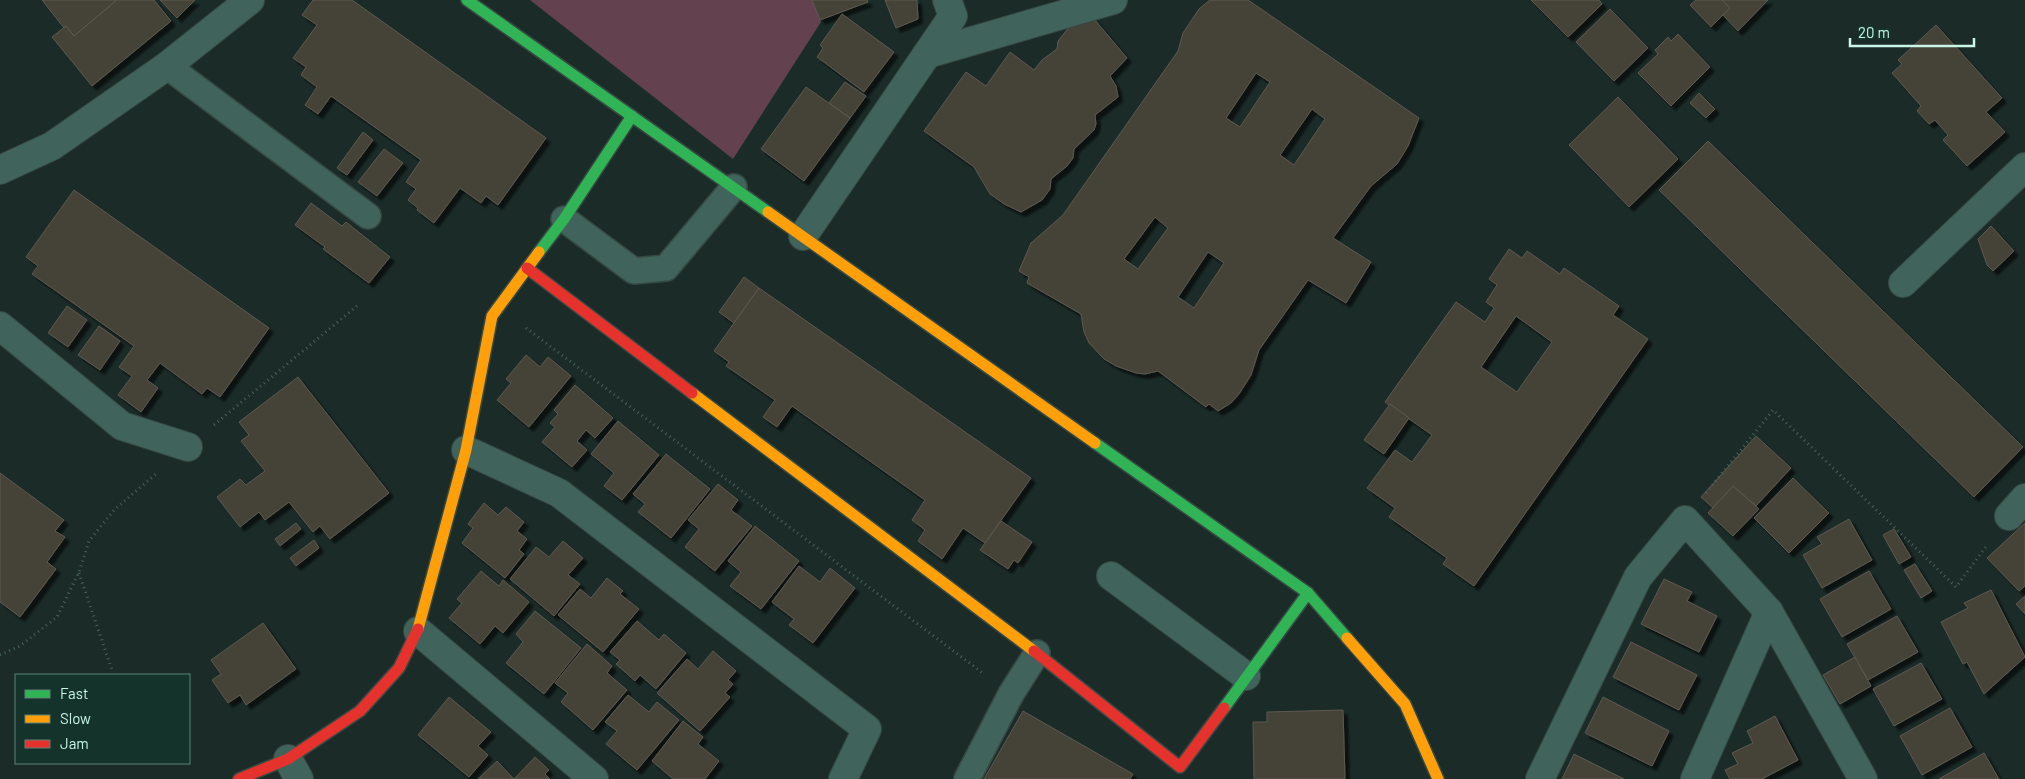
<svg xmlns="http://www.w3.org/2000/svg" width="2025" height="779" font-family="Barlow,sans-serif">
<defs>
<filter id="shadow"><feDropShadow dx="4.5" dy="4.5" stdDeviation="1" flood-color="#0009"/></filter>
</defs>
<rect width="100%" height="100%" fill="#1b2c28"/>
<path fill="#63414f" d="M530 0H812L821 22 733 159Z"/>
<g fill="#454339" stroke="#5e594f" fill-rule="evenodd" filter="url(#shadow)">
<path d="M42 0H117L74 36 66 26 64 28Z"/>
<path d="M117 0H154L171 21 92 86 52 37 66 26 74 36Z"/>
<path d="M160 0H195L177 18Z"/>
<path d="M313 0H352L546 138 498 205 486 196 481 203 460 188 434 223 417 210 418 208 408 200 416 189 406 182 421 160 331 96 318 114 305 105 317 87 301 75 306 67 293 58 317 25 302 15Z"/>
<path d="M812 0H867L868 2 820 20Z"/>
<path d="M885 0H917L918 19 896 28Z"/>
<path d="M1210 0H1248L1419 118 1408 146 1397 164 1371 186 1333 238 1371 262 1346 303 1308 280 1259 350 1251 375 1239 394 1231 403 1218 411 1209 404 1206 407 1158 371 1145 374 1136 373 1116 366 1104 359 1089 343 1084 332 1081 314 1027 283 1029 277 1019 271 1031 243 1063 215 1178 51 1183 33 1199 9ZM1256 73 1270 82 1240 127 1226 118ZM1312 109 1325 119 1294 165 1280 155ZM1155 217 1168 228 1138 269 1124 259ZM1208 252 1224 263 1194 308 1178 297Z"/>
<path d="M1531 0H1599L1602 4 1568 37Z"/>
<path d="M1696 0H1722L1730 8 1711 27 1690 5Z"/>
<path d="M1722 0H1768L1738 31 1723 15 1730 8Z"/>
<path d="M1610 9 1648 48 1614 81 1576 42Z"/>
<path d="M842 14 894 52 864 92 817 57 823 48 820 45Z"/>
<path d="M1094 19 1127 58 1110 76 1116 86 1118 97 1095 115 1096 124 1094 130 1074 149 1073 158 1067 166 1051 179 1050 189 1042 200 1021 212 1004 204 990 194 974 167 924 131 966 72 986 86 1010 52 1034 70 1042 60 1057 49 1058 41 1070 26Z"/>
<path d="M1936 25 2002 98 1986 112 2005 132 1967 166 1943 140 1948 135 1935 120 1929 124 1917 111 1921 106 1892 73 1902 64 1898 60Z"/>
<path d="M1678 34 1710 67 1671 106 1638 73 1658 54 1655 50 1668 37 1671 41Z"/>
<path d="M845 82 866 96 850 118 829 103Z"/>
<path d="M806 87 850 118 804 181 761 149Z"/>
<path d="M1699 93 1715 109 1706 118 1690 103Z"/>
<path d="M1618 97 1678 159 1629 207 1569 145Z"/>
<path d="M363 132 373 140 347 175 337 168Z"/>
<path d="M1708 141 2023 447 1974 497 1659 190Z"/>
<path d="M384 149 403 163 377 196 358 182Z"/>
<path d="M74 190 269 328 220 397 207 388 202 394 160 363 147 380 158 388 141 412 118 395 132 376 119 367 134 346 32 274 38 266 26 257Z"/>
<path d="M311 203 342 226 346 222 390 257 369 283 323 249 325 247 295 225Z"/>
<path d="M1991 226 2014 251 1993 271 1987 265 1978 239Z"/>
<path d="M1509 249 1522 258 1527 251 1560 274 1564 268 1619 306 1613 315 1648 339 1474 586 1443 564 1447 558 1389 517 1395 508 1367 488 1395 450 1412 462 1432 435 1385 402 1456 302 1485 322 1494 308 1486 302 1497 285 1489 279ZM1516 316 1552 342 1517 392 1481 367Z"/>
<path d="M744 277 759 288 734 323 719 312Z"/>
<path d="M759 288 1031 478 985 543 963 528 942 559 918 541 925 530 912 520 925 500 792 406 777 427 763 417 775 400 726 366 729 362 714 351Z"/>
<path d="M67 306 87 320 68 347 48 333Z"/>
<path d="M99 326 120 341 100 370 78 355Z"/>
<path d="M526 355 540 367 548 357 571 376 529 427 497 400 511 383 506 379Z"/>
<path d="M298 377 389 493 330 539 320 526 313 532 289 502 265 520 259 512 240 527 217 497 240 479 246 485 265 471 241 441 249 435 239 422Z"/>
<path d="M575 385 613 418 595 438 586 430 577 441 587 450 572 467 542 442 555 427 550 423 558 414 554 410Z"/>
<path d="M1390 404 1409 418 1384 454 1364 440Z"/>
<path d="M618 421 659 455 622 500 604 486 614 473 591 454Z"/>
<path d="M1756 436 1791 468 1756 506 1733 486 1713 508 1701 497Z"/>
<path d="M666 454 710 489 671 538 638 512 645 504 633 494Z"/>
<path d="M0 473 64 520 55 531 65 537 47 562 56 569 20 617 0 602Z"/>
<path d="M1793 478 1829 513 1789 553 1754 518Z"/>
<path d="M718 484 738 500 731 510 752 526 715 571 685 547 699 529 688 520Z"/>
<path d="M1733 486 1759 509 1733 536 1708 513Z"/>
<path d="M484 503 498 515 506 507 524 522 517 531 527 539 519 550 524 554 505 578 462 543 473 528 468 524Z"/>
<path d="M1849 519 1872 560 1822 588 1803 555 1822 544 1817 537Z"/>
<path d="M1001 521 1032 542 1018 563 1014 560 1008 569 980 550Z"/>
<path d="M296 523 301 529 280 546 275 539Z"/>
<path d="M2025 523V586L2019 591 1987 558Z"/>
<path d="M755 526 799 561 761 609 730 586 741 572 728 561Z"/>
<path d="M1894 529 1911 557 1899 564 1883 535Z"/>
<path d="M314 540 319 548 296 566 290 558Z"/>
<path d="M563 541 583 558 568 575 580 584 554 616 510 579 536 547 549 557Z"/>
<path d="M1915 564 1932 591 1921 598 1904 570Z"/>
<path d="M799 566 820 582 830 568 855 588 813 643 789 625 794 619 772 602Z"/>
<path d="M481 571 499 586 503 580 529 602 503 633 495 626 480 644 449 618 462 603 457 599Z"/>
<path d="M1869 571 1891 609 1842 637 1820 599Z"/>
<path d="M607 578 623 591 620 594 639 609 603 652 558 615 580 589 591 598Z"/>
<path d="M1664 579 1692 592 1687 601 1717 616 1699 652 1641 624Z"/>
<path d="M1991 590 2025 657 1984 694 1967 662 1963 664 1941 622 1968 608 1964 603Z"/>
<path d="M2025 596V614L2016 604Z"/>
<path d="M535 611 581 648 544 694 506 663 523 642 516 634Z"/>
<path d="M1897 616 1918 652 1868 680 1847 644Z"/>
<path d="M637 621 659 640 664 634 686 653 656 689 640 675 635 681 616 664 620 660 610 652Z"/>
<path d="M263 623 296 669 246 705 240 695 228 703 212 680 221 674 211 660Z"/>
<path d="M1631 642 1697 675 1679 710 1613 677Z"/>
<path d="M587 644 612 666 607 673 627 690 593 730 561 702 568 693 555 683Z"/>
<path d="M713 651 736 671 728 680 733 684 725 693 730 697 700 731 657 693 687 659 698 669Z"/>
<path d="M1855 657 1871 686 1840 704 1823 675Z"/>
<path d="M1921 663 1942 699 1894 726 1873 689Z"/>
<path d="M628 695 649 712 657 702 679 720 637 770 606 744 617 731 605 722Z"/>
<path d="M449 697 491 732 478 746 488 755 469 777 418 735Z"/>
<path d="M1603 697 1669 731 1652 766 1585 733Z"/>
<path d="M1950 708 1972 747 1922 775 1900 736Z"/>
<path d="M1343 710 1345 779H1254L1253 722H1267V712Z"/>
<path d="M1023 711 1133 774 1130 779H984Z"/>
<path d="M1775 716 1798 760 1762 779H1730L1725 770 1738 764 1732 753 1753 743 1747 731Z"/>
<path d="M683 721 703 737 698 744 719 761 705 779H673L652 761Z"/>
<path d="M1984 753 1999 779H1939Z"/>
<path d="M1574 754 1624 779H1562Z"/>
<path d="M535 757 549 770 545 774 550 779H478L497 761 514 779Z"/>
</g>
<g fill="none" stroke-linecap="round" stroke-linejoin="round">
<defs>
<g id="lane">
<path d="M167 66 368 216"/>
<path d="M564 219 634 271 666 268 734 187"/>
<path d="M967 779 1011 694 1037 653"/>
</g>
<g id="street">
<path d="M927 54 1113 0"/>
<path d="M0 170 52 146 167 66 250 0"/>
<path d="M803 236 953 16 947 0"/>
<path d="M1903 283 2025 167"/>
<path d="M0 326 122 426 188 447"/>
<path d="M466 450 559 493 867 729 843 779"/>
<path d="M2009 516 2025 498"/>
<path d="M1111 576 1246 676"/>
<path d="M418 631 594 779"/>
<path d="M288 759 299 779"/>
<path d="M1540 779 1638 577 1685 520 1769 612 1863 779"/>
<path d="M1695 779 1769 612"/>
</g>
<g id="fast">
<path d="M467 0 768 212"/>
<path d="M539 252 564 219 632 116"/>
<path d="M1095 443 1308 593 1347 638"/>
<path d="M1224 708 1308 593"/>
</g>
<g id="slow">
<path d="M768 212 1095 443"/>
<path d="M692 393 1034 651"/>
<path d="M418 629 466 450 492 316 539 252"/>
<path d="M1347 638 1405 704 1438 779"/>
</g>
<g id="jam">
<path d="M527 268 692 393"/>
<path d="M1034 651 1180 767 1224 708"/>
<path d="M239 779 288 759 360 711 399 668 418 629"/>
</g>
</defs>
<use href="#lane" stroke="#364943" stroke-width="28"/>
<use href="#street" stroke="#364943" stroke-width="30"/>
<use href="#fast" stroke="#364943" stroke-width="14"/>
<use href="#slow" stroke="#364943" stroke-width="14"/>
<use href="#jam" stroke="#364943" stroke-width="14"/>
<g stroke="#48635c" stroke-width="3" stroke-dasharray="1 4" stroke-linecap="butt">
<path d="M526 328 984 674"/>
<path d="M214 425 357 306"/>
<path d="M1706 493 1773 410 1956 587 1988 544"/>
<path d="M79 573 112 670"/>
<path d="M0 655 20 646 57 617 79 572 89 541 114 510 156 474"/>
</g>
<use href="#lane" stroke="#40645b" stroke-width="25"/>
<use href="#street" stroke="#40645b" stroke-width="28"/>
<use href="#fast" stroke="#30b455" stroke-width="11"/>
<use href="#slow" stroke="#ff9f0a" stroke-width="11"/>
<use href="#jam" stroke="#e5322d" stroke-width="11"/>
</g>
<rect x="15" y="674" width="175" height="90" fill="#14332b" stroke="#5c8176"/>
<rect x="25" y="690" width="25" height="8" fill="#30b455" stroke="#5c8176"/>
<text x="60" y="699" font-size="15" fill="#c9f5e7">Fast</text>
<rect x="25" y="715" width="25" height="8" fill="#ff9f0a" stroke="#5c8176"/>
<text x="60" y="724" font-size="15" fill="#c9f5e7">Slow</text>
<rect x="25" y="740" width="25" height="8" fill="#e5322d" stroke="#5c8176"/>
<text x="60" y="749" font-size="15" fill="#c9f5e7">Jam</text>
<path d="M1850 38v8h124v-8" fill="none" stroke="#c9f5e7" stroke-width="2.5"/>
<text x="1858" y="38" font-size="15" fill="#c9f5e7" stroke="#14332b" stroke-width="4" paint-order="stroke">20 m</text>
</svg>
